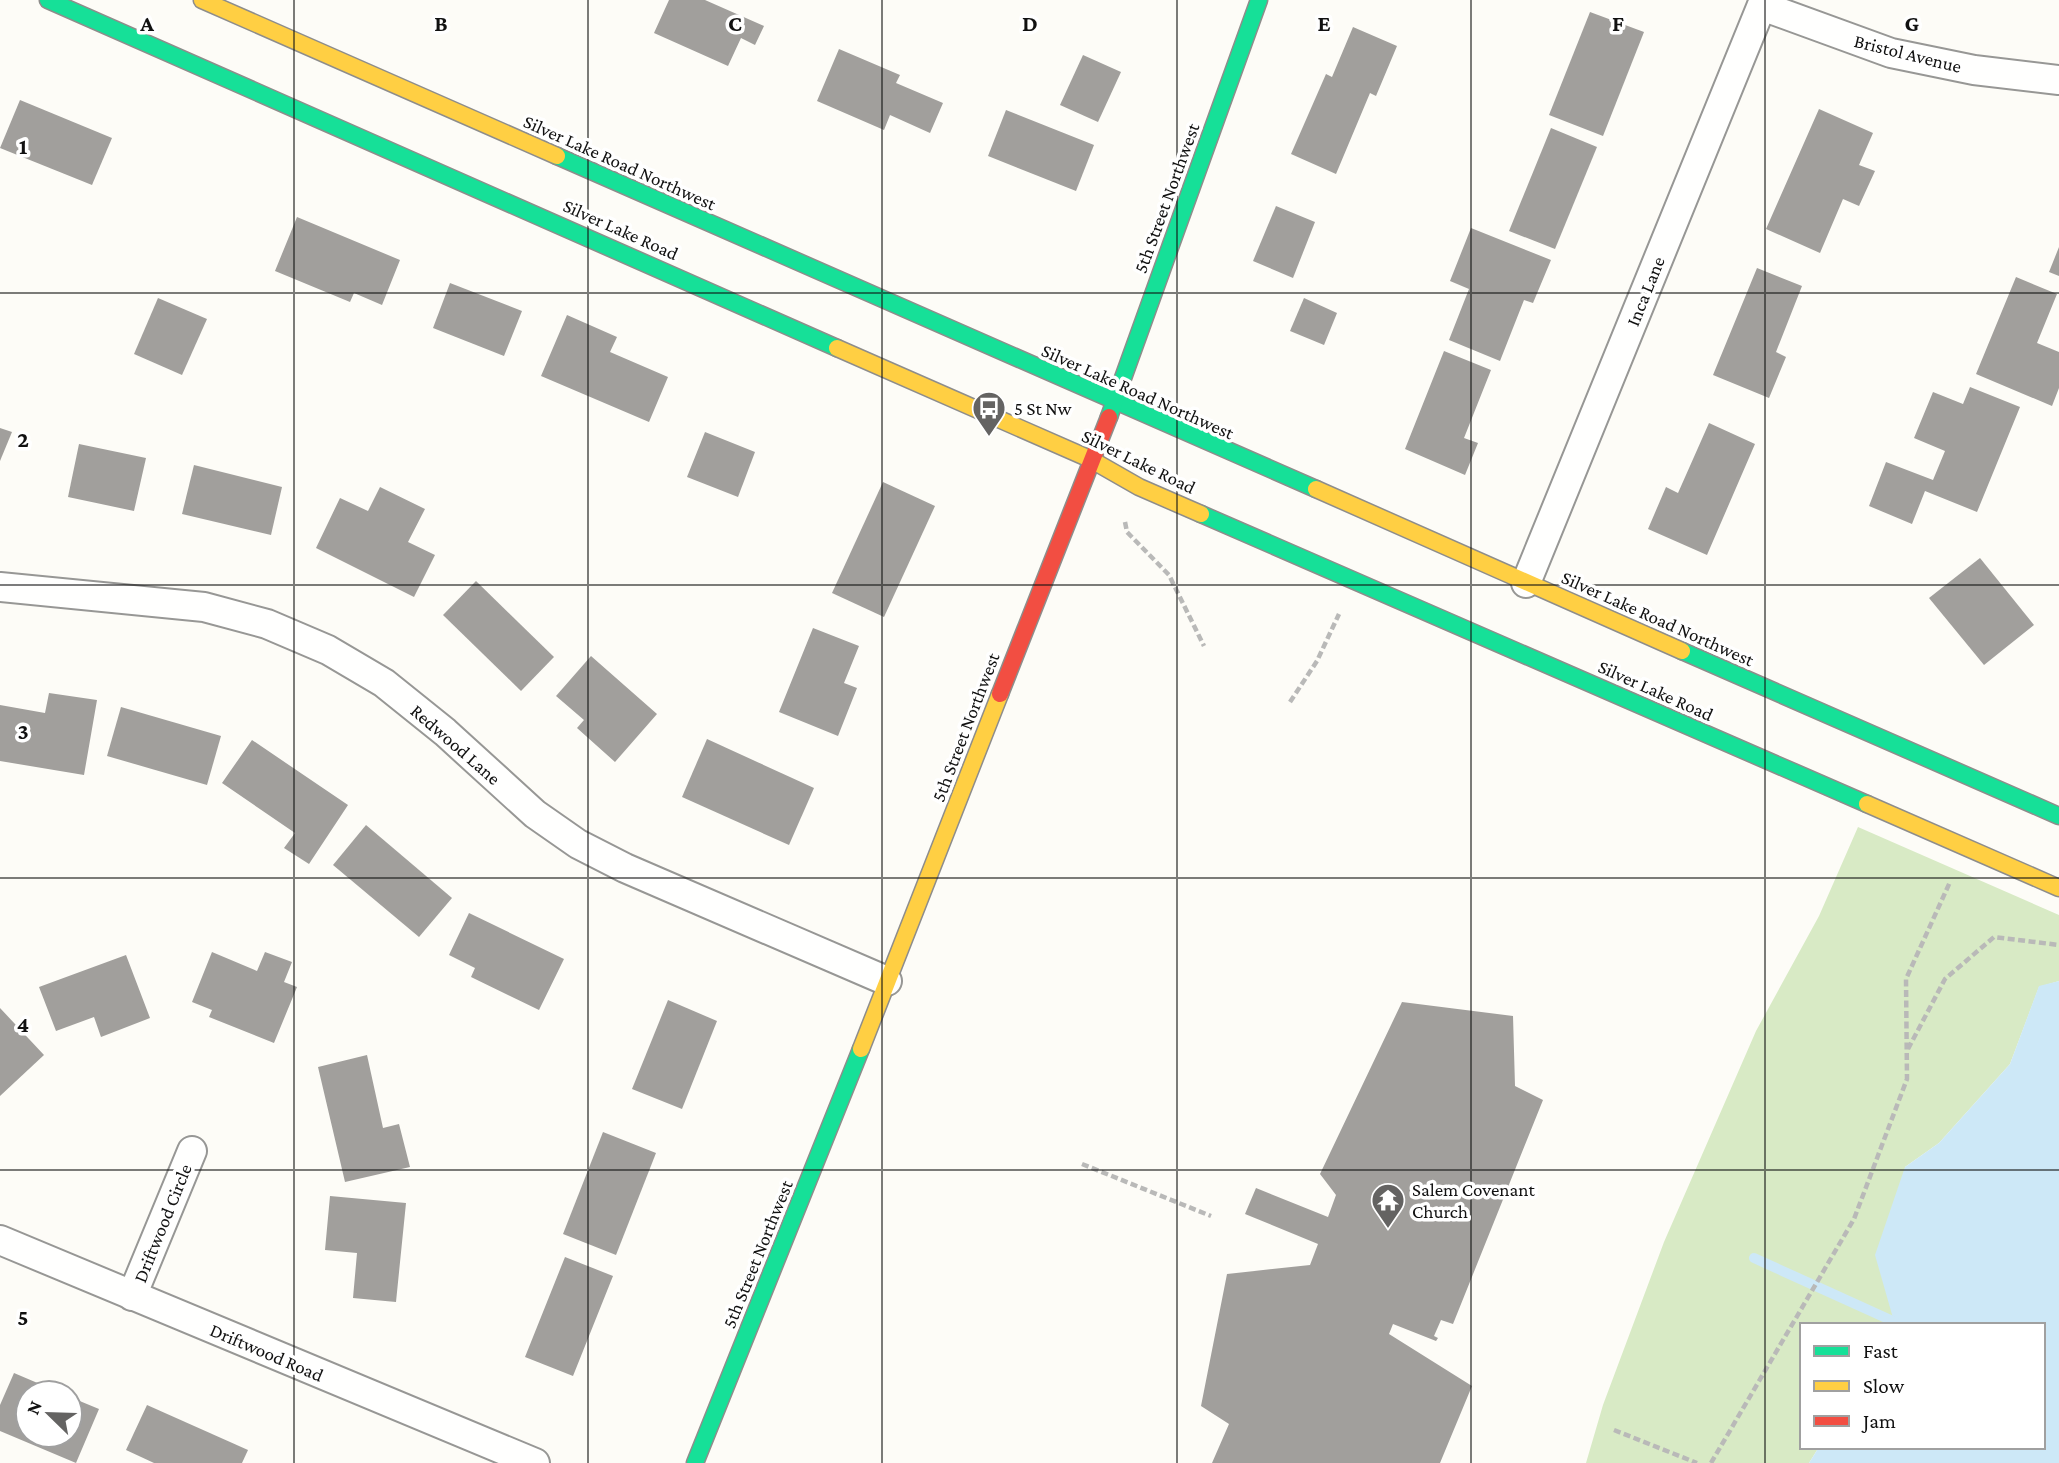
<svg xmlns="http://www.w3.org/2000/svg" width="2059" height="1463" font-family="'Crimson Pro',serif">
<rect width="100%" height="100%" fill="#fdfcf7"/>
<path fill="#d8eac5" d="M1858 827 2059 915V981L2039 987 2010 1064 1939 1143 1905 1167 1895 1325H1802V1447H1819L1809 1463H1586L1603 1405 1664 1242 1756 1031 1819 916Z"/>
<path fill="#cde8f7" d="M2059 981V1463H1809L1819 1447H2043V1325H1895L1875 1255 1905 1167 1939 1143 2010 1064 2039 986Z"/>
<g fill="none" stroke-linecap="round" stroke-linejoin="round">
<path stroke="#cde8f7" stroke-width="10" d="M1754 1258 1895 1322"/>
</g>
<g fill="#a19f9c">
<path d="M669 0H705L764 26 755 45 741 38 728 66 654 33Z"/>
<path d="M1590 12 1644 32 1603 136 1549 115Z"/>
<path d="M1353 27 1397 46 1376 96 1370 93 1336 174 1291 154 1326 74 1332 77Z"/>
<path d="M839 49 900 75 896 83 943 103 930 133 890 115 884 130 817 101Z"/>
<path d="M1083 55 1121 72 1098 122 1060 105Z"/>
<path d="M20 100 112 138 92 185 0 148Z"/>
<path d="M1819 109 1873 133 1859 165 1875 171 1859 206 1843 199 1820 253 1766 229Z"/>
<path d="M1006 110 1094 145 1076 191 988 156Z"/>
<path d="M1551 128 1597 147 1555 249 1509 231Z"/>
<path d="M1276 206 1315 222 1293 278 1253 261Z"/>
<path d="M297 217 400 260 382 305 354 293 350 302 275 271Z"/>
<path d="M1471 228 1551 260 1533 303 1524 300 1500 361 1449 340 1469 289 1450 281Z"/>
<path d="M2059 247V276L2049 272Z"/>
<path d="M1757 268 1802 286 1776 352 1786 357 1769 398 1713 375Z"/>
<path d="M2016 277 2057 294 2037 343 2059 352V388L2052 406 1976 374Z"/>
<path d="M450 283 522 311 504 356 433 328Z"/>
<path d="M158 298 207 319 182 375 134 354Z"/>
<path d="M1304 298 1337 313 1324 345 1290 331Z"/>
<path d="M567 315 617 337 610 352 668 377 649 422 541 376Z"/>
<path d="M1444 351 1491 370 1464 438 1478 443 1465 475 1405 449Z"/>
<path d="M1970 387 2020 407 1977 512 1925 491 1912 524 1869 506 1886 462 1933 480 1945 451 1914 438 1933 392 1963 404Z"/>
<path d="M1709 423 1755 444 1707 555 1648 529 1666 487 1678 493Z"/>
<path d="M0 428 12 432 0 461Z"/>
<path d="M705 432 755 452 738 497 687 477Z"/>
<path d="M79 444 146 458 134 511 68 497Z"/>
<path d="M194 465 282 487 271 535 182 514Z"/>
<path d="M883 482 935 506 884 617 832 593Z"/>
<path d="M380 487 425 509 408 542 435 555 414 597 316 548 340 498 368 511Z"/>
<path d="M1980 558 2034 625 1984 665 1929 598Z"/>
<path d="M476 581 554 657 521 691 443 615Z"/>
<path d="M813 628 859 646 844 683 857 688 838 736 779 712Z"/>
<path d="M591 656 657 714 615 762 577 728 584 720 556 696Z"/>
<path d="M49 693 97 700 84 775 0 761V705L45 713Z"/>
<path d="M121 707 221 736 207 785 107 756Z"/>
<path d="M707 739 814 788 789 845 682 797Z"/>
<path d="M252 740 348 805 309 864 284 848 295 833 222 783Z"/>
<path d="M366 825 452 898 419 937 333 865Z"/>
<path d="M469 913 564 959 539 1010 471 977 475 968 449 955Z"/>
<path d="M212 952 257 971 265 952 292 962 284 982 297 987 274 1043 209 1017 212 1010 192 1002Z"/>
<path d="M126 955 150 1018 101 1037 94 1017 56 1031 39 987Z"/>
<path d="M668 1000 717 1021 682 1109 632 1089Z"/>
<path d="M1402 1002 1513 1016 1515 1086 1543 1100 1453 1324 1441 1320 1434 1336 1438 1338 1436 1341 1393 1324 1389 1334 1472 1386 1440 1463H1212L1229 1424 1201 1406 1227 1274 1310 1265 1318 1244 1245 1214 1256 1188 1328 1217 1336 1195 1320 1174Z"/>
<path d="M0 1008 44 1055 0 1096Z"/>
<path d="M367 1055 383 1128 399 1124 410 1167 345 1182 318 1067Z"/>
<path d="M603 1132 656 1153 616 1255 563 1234Z"/>
<path d="M330 1196 406 1203 396 1302 353 1298 357 1253 325 1250Z"/>
<path d="M565 1257 613 1276 573 1376 525 1357Z"/>
<path d="M14 1373 61 1393H28V1435H70V1397L99 1409 76 1463 0 1431V1405Z"/>
<path d="M147 1405 248 1450 242 1463H154L126 1450Z"/>
</g>
<g fill="none" stroke-linecap="round" stroke-linejoin="round">
<defs>
<g id="street">
<path d="M1762 6 1891 53 1974 70 2059 80"/>
<path d="M1526 583 1764 0"/>
<path d="M0 587 204 607 267 624 328 650 384 683 445 732 535 814 578 844 625 868 887 981"/>
<path d="M0 1240 535 1463"/>
<path d="M132 1296 192 1151"/>
</g>
<g id="fast">
<path d="M48 0 837 348"/>
<path d="M557 156 1316 489"/>
<path d="M1109 417 1259 0"/>
<path d="M1201 514 1867 804"/>
<path d="M1682 651 2059 816"/>
<path d="M695 1463 861 1049"/>
</g>
<g id="slow">
<path d="M202 0 557 156"/>
<path d="M837 348 1090 459 1139 487 1201 514"/>
<path d="M1316 489 1682 651"/>
<path d="M1867 804 2059 888"/>
<path d="M861 1049 1000 694"/>
</g>
<path id="jam" d="M1000 694 1109 417"/>
</defs>
<use href="#street" stroke="#979795" stroke-width="32"/>
<use href="#fast" stroke="#8e8d8b" stroke-width="19"/>
<use href="#slow" stroke="#8e8d8b" stroke-width="19"/>
<use href="#jam" stroke="#8e8d8b" stroke-width="19"/>
<g stroke="#b9b9b8" stroke-width="4.5" stroke-dasharray="7 3.5" stroke-linecap="butt">
<path d="M1125 522 1127 532 1169 575 1204 646"/>
<path d="M1290 702 1317 661 1339 614"/>
<path d="M1908 1049 1945 979 1994 937 2059 945"/>
<path d="M1082 1164 1211 1216"/>
<path d="M1614 1430 1697 1463"/>
<path d="M1711 1463 1854 1219 1907 1079 1906 979 1950 882"/>
</g>
<use href="#street" stroke="#fffffe" stroke-width="28"/>
<use href="#fast" stroke="#16e098" stroke-width="16"/>
<use href="#slow" stroke="#ffcf43" stroke-width="16"/>
<use href="#jam" stroke="#f24e42" stroke-width="16"/>
</g>
<path fill="none" stroke="#111" stroke-width="2" stroke-opacity="0.55" d="M294 0V1463M588 0V1463M882 0V1463M1177 0V1463M1471 0V1463M1765 0V1463M0 293H2059M0 585H2059M0 878H2059M0 1170H2059"/>
<defs>
<symbol id="bus-pin" viewBox="-11 -11 22 30"><path d="M0 17L-7.5 6A9.5 9.5 0 1 1 7.5 6Z" fill="#646362" stroke="#fff"/><path d="M-5-6H5V4H4V6H2V4H-2V6H-4V4H-5ZM-3.5-4V0h7V-4ZM-3.5 1.2v1.5H-2V1.2ZM2 1.2v1.5H3.5V1.2Z" fill="#fff"/></symbol>
<symbol id="temple-pin" viewBox="-11 -11 22 30"><path d="M0 17L-7.5 6A9.5 9.5 0 1 1 7.5 6Z" fill="#646362" stroke="#fff"/><path d="M0-6L5-2H3V0L6.5 2.5H4V6H1.5V3h-3V6H-4V2.5H-6.5L-3 0V-2H-5Z" fill="#fff"/></symbol>
</defs>
<g fill-rule="evenodd">
<use href="#bus-pin" x="970" y="389" width="38" height="52"/>
<use href="#temple-pin" x="1369" y="1181" width="38" height="52"/>
</g>
<g text-anchor="middle" stroke-width="7" stroke-linejoin="round" paint-order="stroke">
<g font-size="19" fill="#111" stroke="#fff">
<text transform="translate(1908 53) rotate(14)" y="7">Bristol Avenue</text>
<text transform="translate(620 162) rotate(24)" y="7">Silver Lake Road Northwest</text>
<text transform="translate(1166 198) rotate(-70)" y="7">5th Street Northwest</text>
<text transform="translate(621 229) rotate(24)" y="7">Silver Lake Road</text>
<text transform="translate(1645 291) rotate(-68)" y="7">Inca Lane</text>
<text transform="translate(1138 391) rotate(24)" y="7">Silver Lake Road Northwest</text>
<text transform="translate(1139 461) rotate(26)" y="7">Silver Lake Road</text>
<text transform="translate(1658 618) rotate(24)" y="7">Silver Lake Road Northwest</text>
<text transform="translate(1656 690) rotate(24)" y="7">Silver Lake Road</text>
<text transform="translate(965 727) rotate(-69)" y="7">5th Street Northwest</text>
<text transform="translate(456 744) rotate(41)" y="7">Redwood Lane</text>
<text transform="translate(162 1223) rotate(-68)" y="7">Driftwood Circle</text>
<text transform="translate(757 1254) rotate(-68)" y="7">5th Street Northwest</text>
<text transform="translate(267 1352) rotate(23)" y="7">Driftwood Road</text>
</g>
<g font-size="19" fill="#111" stroke="#fff" text-anchor="start">
<text x="1014" y="415">5 St Nw</text>
<text x="1412" y="1196">Salem Covenant<tspan x="1412" dy="22">Church</tspan></text>
</g>
</g>
<g font-size="23" text-anchor="middle" font-weight="bold" fill="#111" stroke="#fff" stroke-width="7" stroke-linejoin="round" paint-order="stroke">
<text x="147" y="31">A</text>
<text x="441" y="31">B</text>
<text x="735" y="31">C</text>
<text x="1030" y="31">D</text>
<text x="1324" y="31">E</text>
<text x="1618" y="31">F</text>
<text x="1912" y="31">G</text>
<text x="23" y="154">1</text>
<text x="23" y="447">2</text>
<text x="23" y="739">3</text>
<text x="23" y="1032">4</text>
<text x="23" y="1325">5</text>
</g>
<rect x="1800" y="1323" width="245" height="126" fill="#ffffff" stroke="#a0a0a0" stroke-width="2"/>
<rect x="1814" y="1346" width="35" height="10" fill="#16e098" stroke="#a0a0a0" stroke-width="2"/>
<text x="1863" y="1358" font-size="21" fill="#111111">Fast</text>
<rect x="1814" y="1381" width="35" height="10" fill="#ffcf43" stroke="#a0a0a0" stroke-width="2"/>
<text x="1863" y="1393" font-size="21" fill="#111111">Slow</text>
<rect x="1814" y="1416" width="35" height="10" fill="#f24e42" stroke="#a0a0a0" stroke-width="2"/>
<text x="1863" y="1428" font-size="21" fill="#111111">Jam</text>
<g transform="translate(49 1414) rotate(293)"><circle r="33" fill="#ffffff" stroke="#a0a0a0" stroke-width="2"/>
<path d="M0-5L12 26L0 18L-12 26Z" fill="#646362"/>
<text y="-10" font-size="19" font-weight="bold" text-anchor="middle" fill="#111111">N</text>
</g>
</svg>
